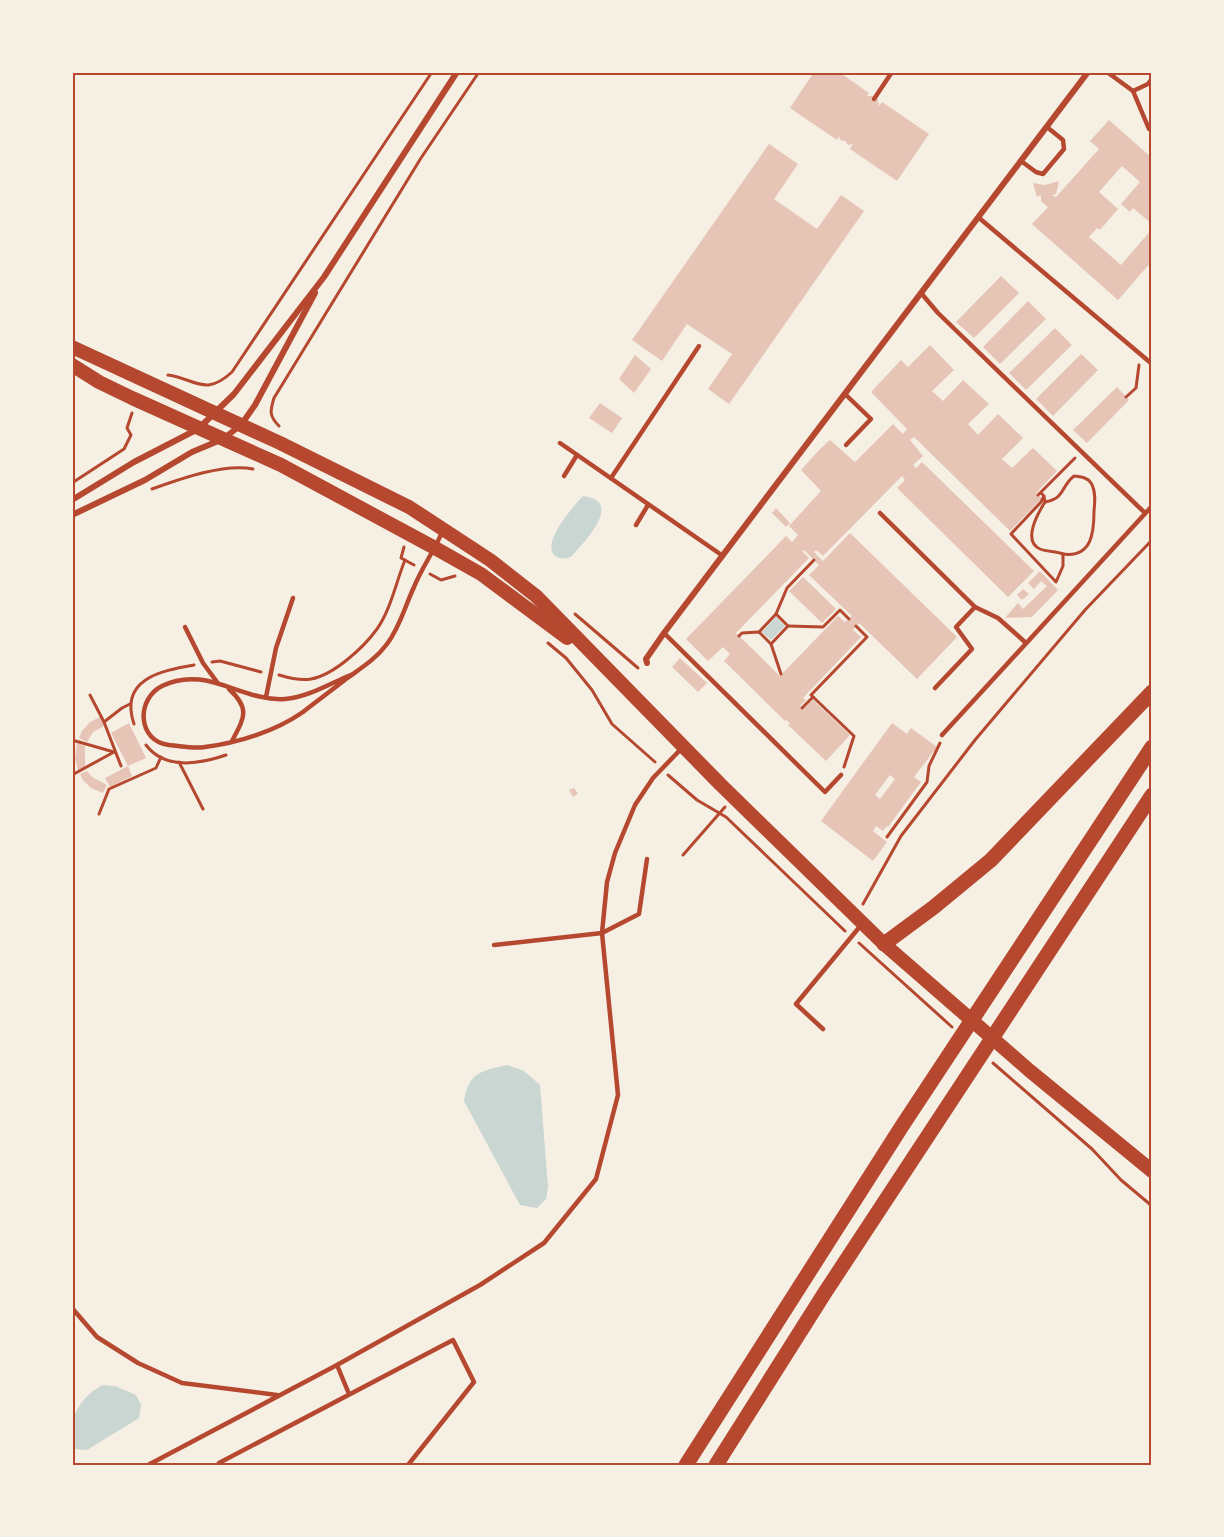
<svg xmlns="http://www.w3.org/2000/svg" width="1224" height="1537" font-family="Helvetica,sans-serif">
<rect width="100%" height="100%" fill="#f6efe4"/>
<g fill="#c9d6d2">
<path d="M583 496C625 501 584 542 572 556 567 559 559 560 554 555 542 541 574 506 583 496Z"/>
<path d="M776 617 785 626 771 640 762 632Z"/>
<path d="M507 1065 524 1071 540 1085 548 1187 546 1199 537 1208 520 1205 464 1101C469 1072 481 1071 507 1065Z"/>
<path d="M102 1385 115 1386 136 1395 141 1405 139 1418 87 1450 73 1449C67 1421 77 1400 102 1385Z"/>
</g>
<g fill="#e6c5b7" fill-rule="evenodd">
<path d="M814 72H839L869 93 867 96H872L878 100 879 106 882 102 929 134 897 181 850 149 853 144 848 145 845 141 840 140 839 136 837 140 790 108Z"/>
<path d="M1109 120 1152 158V224L1133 208 1130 212 1121 204 1140 182 1122 166 1099 192 1118 209 1100 230 1097 228 1089 237 1121 265 1152 229V261L1118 300 1032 224 1048 207 1041 201V195L1037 197 1033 183 1045 185 1059 181 1056 194 1052 195 1056 197 1099 149 1090 141Z"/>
<path d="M769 144 798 164 774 199 817 229 841 195 864 211 729 404 708 389 732 354 687 324 662 361 632 340Z"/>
<path d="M1001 276 1019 293 974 338 956 322Z"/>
<path d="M1028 301 1046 319 1000 364 983 347Z"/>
<path d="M1055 328 1072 345 1026 390 1009 373Z"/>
<path d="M930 345 954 370 932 391 943 401 963 380 989 404 968 424 978 435 998 414 1023 438 1002 459 1012 468 1033 448 1057 471 1036 493 1042 498 1010 531 914 437 910 440 923 456 913 465 916 468 922 462 1034 571 1008 597 897 488 905 480 902 476 823 556 816 550 814 552 823 561 850 533 957 637 917 679 859 623 853 630 861 637 803 698 806 700 800 706 803 709 813 700 850 735 826 761 788 725 790 723 786 720 785 721 724 661 730 654 723 647 708 661 686 639 786 536 792 542 798 535 789 526 821 491 801 470 820 449 830 440 855 462 893 424 903 434 907 429 871 392 901 360 908 367ZM804 550 819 565 809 575 852 616 845 622 838 616 780 676 736 633 809 558 802 551Z"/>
<path d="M1081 354 1098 370 1053 416 1036 399Z"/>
<path d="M635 355 651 369 634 393 619 379Z"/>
<path d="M1117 387 1129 400 1087 443 1073 430Z"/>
<path d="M600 403 622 418 612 433 589 418Z"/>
<path d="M776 508 790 523 786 527 772 513Z"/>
<path d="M1040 571 1058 590 1032 617 1005 618 1018 603 1023 609 1047 586 1041 581 1034 589 1028 583Z"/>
<path d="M803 577 836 609 822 623 789 591Z"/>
<path d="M1023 589 1029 594 1022 600 1017 595Z"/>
<path d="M680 658 707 683 698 692 672 667Z"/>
<path d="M100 717 104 726 93 732 87 742 79 738 82 731 90 722Z"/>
<path d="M129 723 146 758 128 766 132 776 110 787 105 778 128 766 111 733Z"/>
<path d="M892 723 907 734 911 728 937 747 914 777 921 782 888 827 887 826 883 831 876 826 873 831 887 842 873 861 821 821ZM890 775 895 779 880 799 875 795Z"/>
<path d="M77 743 85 746V767L78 770 75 758Z"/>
<path d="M87 771 92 777 107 785 103 793 91 788 83 780 80 774Z"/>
<path d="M574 788 578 794 573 797 569 790Z"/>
</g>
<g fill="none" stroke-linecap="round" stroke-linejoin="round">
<g stroke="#b5482f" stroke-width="3">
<path d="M168 375C196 379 205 397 232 372L432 72"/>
<path d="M1126 397 1136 388 1139 365"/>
<path d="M279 426C269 416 270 411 274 398L421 158 479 72"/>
<path d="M72 483 124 449 131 435 127 428 132 413"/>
<path d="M152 489C180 479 224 463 253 469"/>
<path d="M1041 493 1044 496 1045 502C1066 498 1060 487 1074 476 1081 477 1087 477 1091 483 1096 491 1095 502 1094 511 1094 532 1092 558 1063 554V566L1056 582 1011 534 1041 502 1044 496"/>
<path d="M1038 495 1075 458"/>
<path d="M1045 502C1038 513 1022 541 1040 549 1047 552 1056 551 1063 554"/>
<path d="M404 547 401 558 414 565"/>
<path d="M430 574 441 580 455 576"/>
<path d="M575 614 638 668"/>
<path d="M776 614 787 588 814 560"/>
<path d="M788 626 823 627 840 610 849 619"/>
<path d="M759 632 776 614 788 626 771 644"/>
<path d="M739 636 742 633 759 632 771 644 781 674"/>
<path d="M548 643 566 658 592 690 612 724 655 762"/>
<path d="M212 662 220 661 261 672"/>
<path d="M279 675C289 678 301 681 311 679 334 675 364 647 377 629 391 609 396 582 405 560"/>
<path d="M90 695 104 722 121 766"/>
<path d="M802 708 813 697"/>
<path d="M104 722 122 708 130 704"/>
<path d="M134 724C119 679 160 671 194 665"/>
<path d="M72 740 114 752"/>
<path d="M146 745C165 770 200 764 226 755"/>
<path d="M179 762 203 809"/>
<path d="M844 767 854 736 811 695 867 637 856 626"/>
<path d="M72 775 114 752"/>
<path d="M668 775 697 800 726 817 845 931"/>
<path d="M99 814 109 789 156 768 161 757"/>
<path d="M887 837 927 782 929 766 940 743"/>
<path d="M683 855 725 807"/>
<path d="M863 904 901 836 975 740 1085 610 1152 540"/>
<path d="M859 943 952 1027"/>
<path d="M993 1063 1092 1149 1121 1180 1152 1206"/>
</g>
<g stroke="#b5482f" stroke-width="4.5">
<path d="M1107 72 1133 91 1149 129 1152 127"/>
<path d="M1133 91 1148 84 1152 79"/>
<path d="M874 99 892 72"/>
<path d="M1021 161 1036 172 1043 174 1064 149 1063 140 1047 127"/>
<path d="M978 217 1152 364"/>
<path d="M921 293 938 313 1145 513"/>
<path d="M845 394 871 419 846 445"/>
<path d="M560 443 723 556"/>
<path d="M564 476 577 455"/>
<path d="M611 478 699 346"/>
<path d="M880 513 975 607 998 618 1026 643"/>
<path d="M636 525 648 505"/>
<path d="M185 627 203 663 217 682"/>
<path d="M664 633 825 792 841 775"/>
<path d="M353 674C331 683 309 697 285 699 242 702 206 664 162 686 136 699 137 741 169 745 181 746 194 749 205 747 238 743 276 731 303 712 317 701 332 690 346 679 361 668 376 659 387 644 400 627 405 606 414 587 422 567 435 550 443 530"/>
<path d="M935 688 972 649 956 627 975 607"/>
<path d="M229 689C251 709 244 718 232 741"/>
<path d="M266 697 276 648 293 598"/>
<path d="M942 735 1152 506"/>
<path d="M494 945 602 933 639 914 647 859"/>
<path d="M823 1029 796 1004 862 924"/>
<path d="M72 1308 97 1337 138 1363 182 1383 277 1395"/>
<path d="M337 1365 349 1394"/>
<path d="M148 1465 337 1365 480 1285 544 1243 596 1179 618 1095 602 933 607 882 615 853 635 805 653 778 681 749"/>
<path d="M220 1465 219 1463 453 1340 474 1382 408 1465"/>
</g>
<g stroke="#b5482f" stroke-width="6">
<path d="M72 500 134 462 198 429 234 394 324 277 457 72"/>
<path d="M72 515 145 480 192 452 223 439 241 425 255 405 315 293"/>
<path d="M647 663 646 659 664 633 1088 72"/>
</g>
<g stroke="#b5482f" stroke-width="14">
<path d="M72 347 280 443 409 507 490 560 536 596 720 784 884 944"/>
<path d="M72 365 99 382 132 398 281 465 435 548 481 574 567 638"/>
</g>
<path stroke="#b5482f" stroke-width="14" d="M884 944 1030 1071 1152 1171"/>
<g stroke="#b5482f" stroke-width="15">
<path d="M884 944 934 907 991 860 1152 692"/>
<path d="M686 1465 902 1126 1152 747"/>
<path d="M716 1465 824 1294 1152 795"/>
</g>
</g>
<rect width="1224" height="1537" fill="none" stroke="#f6efe4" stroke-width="147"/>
<rect x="74" y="74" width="1076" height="1390" fill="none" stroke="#b5482f" stroke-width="2"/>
</svg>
